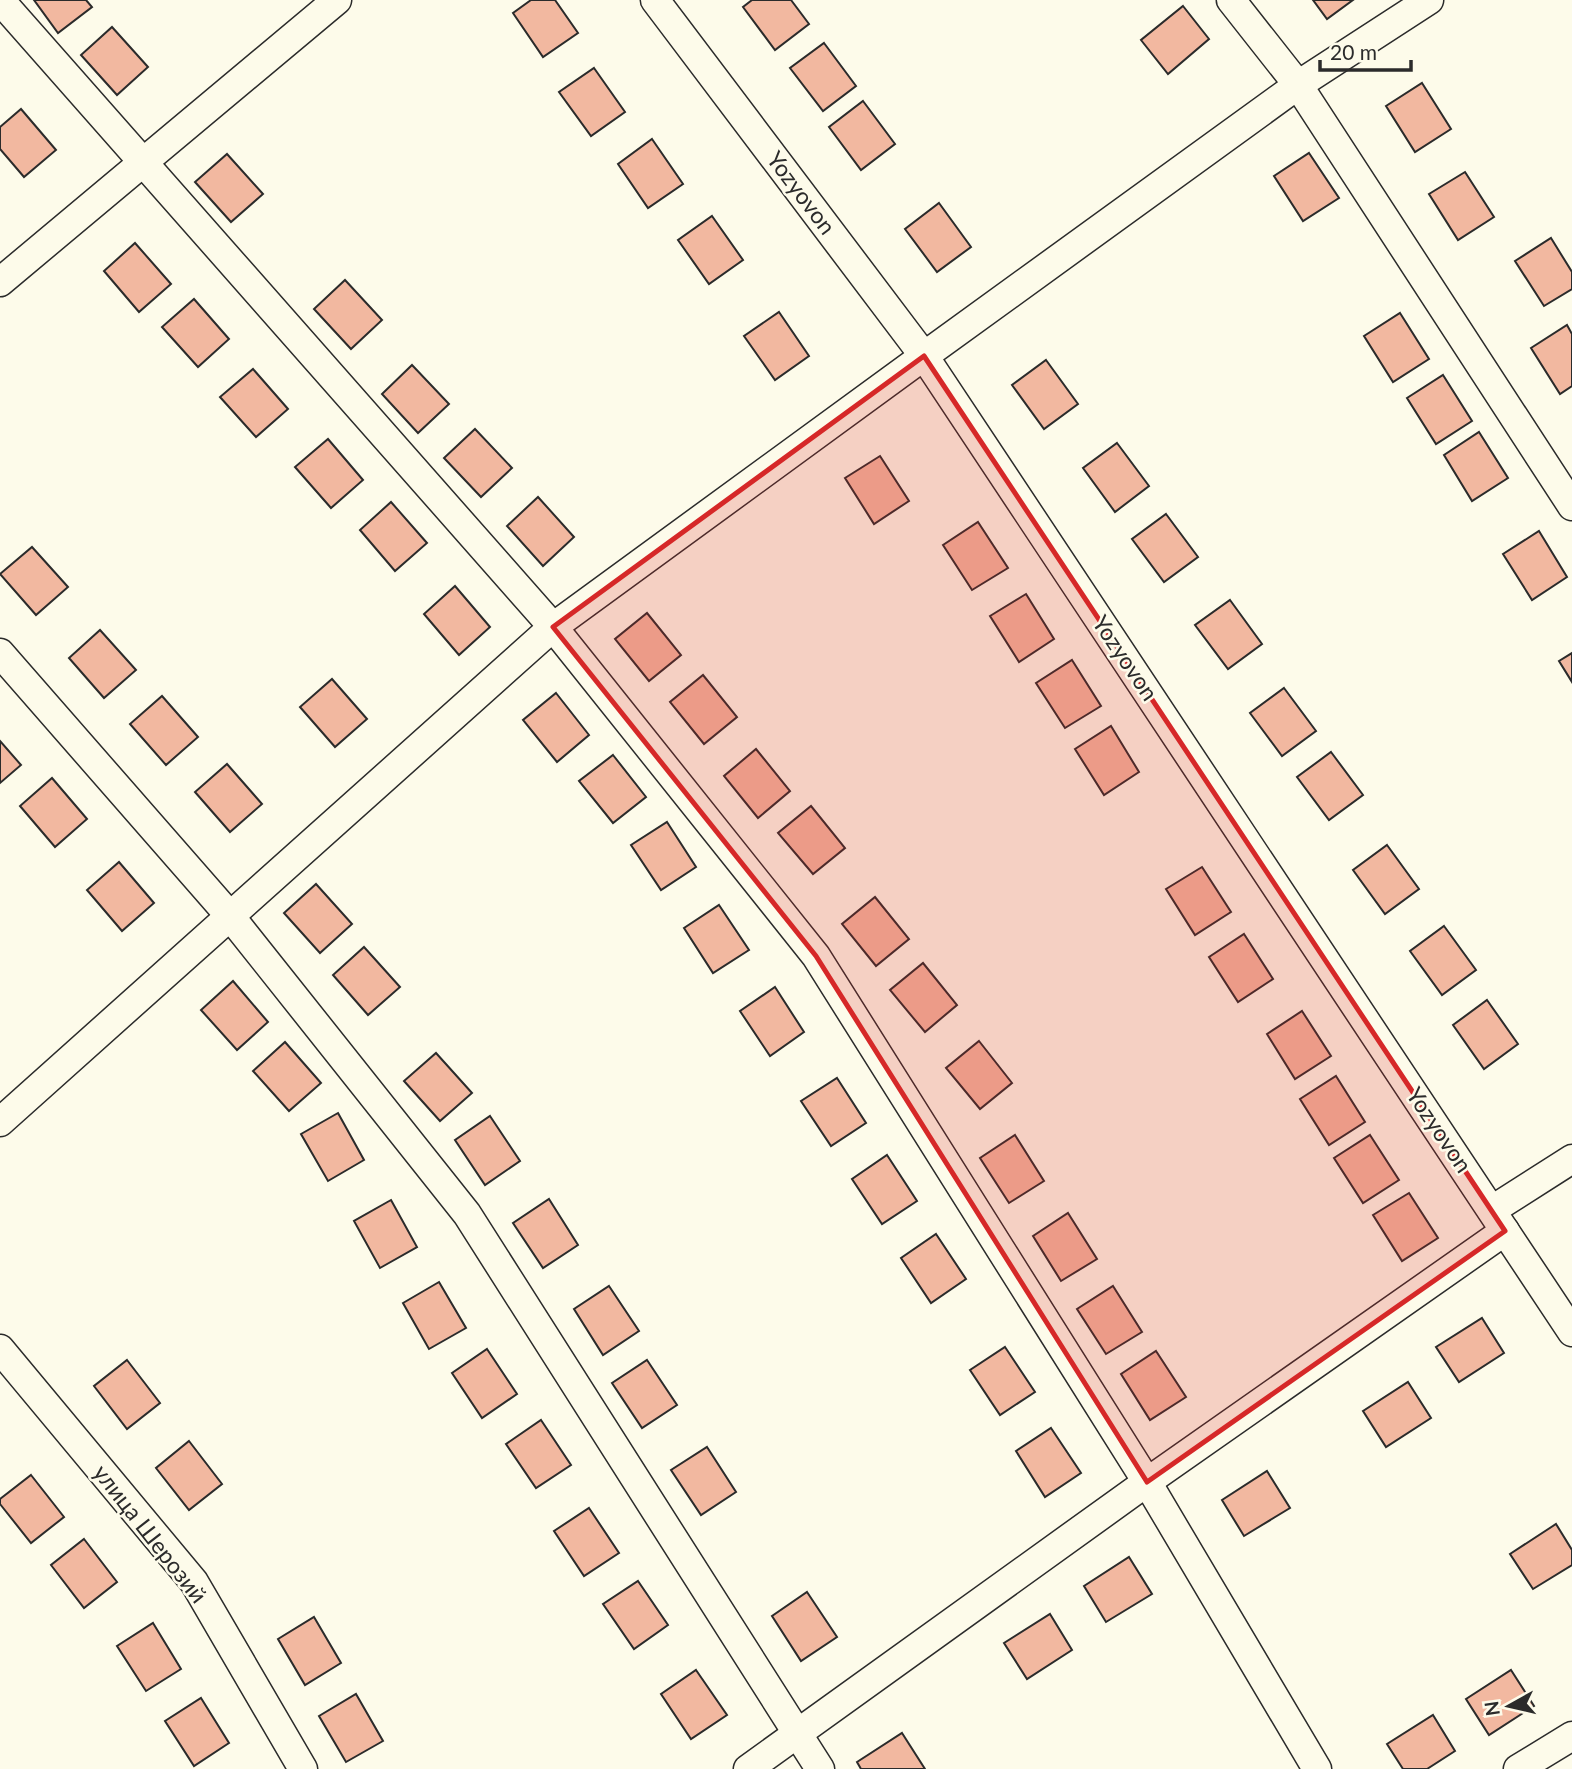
<svg xmlns="http://www.w3.org/2000/svg" width="1572" height="1769" font-family="Lato,sans-serif">
<rect width="100%" height="100%" fill="#fdfbea"/>
<g fill="#f2b8a0" stroke="#2b2b2b" stroke-width="2">
<path d="M34 0H86L92 7 58 33Z"/>
<path d="M531 0H555L578 33 543 57 513 13Z"/>
<path d="M752 0H791L809 24 775 50 743 7Z"/>
<path d="M1313 0H1353L1327 19Z"/>
<path d="M1183 6 1209 39 1168 74 1141 40Z"/>
<path d="M112 27 148 67 117 95 81 55Z"/>
<path d="M824 43 856 86 823 111 790 68Z"/>
<path d="M594 68 625 112 591 136 559 92Z"/>
<path d="M1422 83 1451 129 1415 152 1386 106Z"/>
<path d="M863 101 895 144 861 170 829 127Z"/>
<path d="M21 109 56 150 24 177 0 149V127Z"/>
<path d="M652 139 683 184 648 208 618 164Z"/>
<path d="M1309 153 1339 198 1303 221 1274 176Z"/>
<path d="M227 154 263 194 231 222 195 182Z"/>
<path d="M1465 172 1494 217 1458 240 1429 194Z"/>
<path d="M939 203 971 247 937 272 905 229Z"/>
<path d="M712 216 743 260 709 284 678 240Z"/>
<path d="M1551 238 1572 272V289L1544 306 1515 261Z"/>
<path d="M135 243 171 284 139 312 104 271Z"/>
<path d="M345 280 382 320 351 349 314 309Z"/>
<path d="M194 299 229 339 198 367 162 327Z"/>
<path d="M779 312 809 356 775 380 744 336Z"/>
<path d="M1400 313 1429 359 1393 382 1364 336Z"/>
<path d="M1567 325 1572 334V386L1560 394 1531 348Z"/>
<path d="M1046 360 1078 404 1044 429 1012 385Z"/>
<path d="M412 365 449 404 418 433 382 394Z"/>
<path d="M253 369 288 409 256 437 220 397Z"/>
<path d="M1443 375 1472 421 1436 444 1407 398Z"/>
<path d="M475 429 512 468 481 497 444 458Z"/>
<path d="M1479 432 1508 478 1472 501 1444 455Z"/>
<path d="M328 439 363 480 331 508 295 467Z"/>
<path d="M1117 443 1149 486 1115 512 1083 468Z"/>
<path d="M880 456 909 501 874 524 845 478Z"/>
<path d="M538 497 574 537 543 566 507 526Z"/>
<path d="M391 502 427 543 395 571 360 530Z"/>
<path d="M1166 514 1198 557 1164 582 1132 539Z"/>
<path d="M978 522 1008 568 972 590 943 545Z"/>
<path d="M1539 531 1567 577 1532 600 1503 554Z"/>
<path d="M32 547 68 587 36 615 0 574Z"/>
<path d="M455 586 490 627 459 655 424 614Z"/>
<path d="M1026 594 1054 639 1019 662 990 616Z"/>
<path d="M1230 600 1262 644 1228 669 1195 625Z"/>
<path d="M647 613 681 655 649 681 615 639Z"/>
<path d="M100 630 136 670 104 698 69 658Z"/>
<path d="M1572 653V682L1559 661Z"/>
<path d="M1072 660 1101 706 1065 728 1036 683Z"/>
<path d="M703 675 737 717 704 744 670 702Z"/>
<path d="M332 679 367 719 335 747 300 707Z"/>
<path d="M1284 688 1316 731 1282 756 1250 713Z"/>
<path d="M556 693 589 735 557 762 523 720Z"/>
<path d="M162 696 198 737 166 765 130 724Z"/>
<path d="M1111 726 1139 772 1104 795 1075 749Z"/>
<path d="M0 741 21 765 0 783Z"/>
<path d="M756 749 790 791 758 818 724 776Z"/>
<path d="M1331 752 1363 795 1329 820 1297 777Z"/>
<path d="M613 755 646 797 613 823 579 781Z"/>
<path d="M227 764 262 804 230 832 195 792Z"/>
<path d="M52 778 87 819 55 847 20 806Z"/>
<path d="M811 806 845 848 813 874 778 833Z"/>
<path d="M667 822 696 867 661 890 631 845Z"/>
<path d="M1387 845 1419 889 1385 914 1353 870Z"/>
<path d="M119 862 154 903 122 931 87 890Z"/>
<path d="M1202 867 1231 912 1195 935 1166 889Z"/>
<path d="M316 884 352 924 320 953 284 913Z"/>
<path d="M875 897 909 939 876 966 842 924Z"/>
<path d="M719 905 749 950 713 973 684 928Z"/>
<path d="M1444 926 1476 970 1442 995 1410 951Z"/>
<path d="M1244 934 1273 979 1238 1002 1209 957Z"/>
<path d="M364 947 400 987 368 1015 333 975Z"/>
<path d="M923 963 957 1005 925 1032 890 990Z"/>
<path d="M233 981 268 1022 237 1050 201 1010Z"/>
<path d="M775 987 804 1032 770 1056 740 1011Z"/>
<path d="M1487 1000 1518 1044 1484 1069 1453 1025Z"/>
<path d="M1302 1011 1331 1056 1295 1079 1267 1034Z"/>
<path d="M979 1041 1012 1083 980 1109 946 1068Z"/>
<path d="M285 1042 321 1083 289 1111 253 1071Z"/>
<path d="M436 1053 472 1093 440 1121 404 1081Z"/>
<path d="M1336 1076 1365 1122 1329 1145 1300 1099Z"/>
<path d="M837 1078 866 1123 831 1146 801 1101Z"/>
<path d="M338 1113 364 1160 328 1181 301 1134Z"/>
<path d="M490 1116 520 1161 485 1185 455 1140Z"/>
<path d="M1015 1135 1044 1181 1009 1203 980 1158Z"/>
<path d="M1370 1135 1399 1180 1363 1203 1334 1158Z"/>
<path d="M887 1155 917 1201 882 1224 852 1179Z"/>
<path d="M1409 1193 1438 1238 1402 1261 1373 1215Z"/>
<path d="M549 1199 578 1245 543 1268 513 1223Z"/>
<path d="M391 1200 417 1247 380 1268 354 1221Z"/>
<path d="M1068 1213 1097 1259 1061 1281 1033 1236Z"/>
<path d="M936 1234 966 1279 931 1303 901 1258Z"/>
<path d="M439 1282 466 1328 429 1349 403 1303Z"/>
<path d="M609 1286 639 1331 603 1355 574 1309Z"/>
<path d="M1113 1286 1142 1332 1106 1354 1077 1309Z"/>
<path d="M1482 1318 1504 1353 1459 1382 1436 1347Z"/>
<path d="M1005 1347 1035 1392 1000 1415 970 1370Z"/>
<path d="M487 1349 517 1394 482 1418 452 1373Z"/>
<path d="M1156 1351 1186 1397 1150 1420 1121 1374Z"/>
<path d="M127 1360 160 1403 127 1429 94 1386Z"/>
<path d="M647 1360 677 1405 642 1428 612 1383Z"/>
<path d="M1408 1382 1431 1418 1386 1447 1363 1411Z"/>
<path d="M541 1420 571 1465 536 1488 506 1444Z"/>
<path d="M1051 1428 1081 1473 1045 1497 1016 1451Z"/>
<path d="M189 1441 222 1484 189 1510 156 1468Z"/>
<path d="M707 1447 736 1492 701 1515 671 1470Z"/>
<path d="M1267 1471 1290 1508 1244 1536 1222 1500Z"/>
<path d="M31 1475 64 1517 31 1543 0 1504V1499Z"/>
<path d="M589 1508 619 1553 584 1576 554 1531Z"/>
<path d="M1556 1524 1572 1550V1565L1533 1589 1510 1554Z"/>
<path d="M84 1539 117 1582 84 1608 51 1565Z"/>
<path d="M1129 1557 1152 1594 1106 1622 1084 1586Z"/>
<path d="M638 1581 668 1625 634 1649 603 1604Z"/>
<path d="M807 1592 837 1637 801 1661 772 1616Z"/>
<path d="M1050 1614 1072 1650 1027 1679 1004 1643Z"/>
<path d="M314 1617 341 1663 305 1685 278 1639Z"/>
<path d="M153 1623 181 1669 146 1691 117 1646Z"/>
<path d="M696 1670 727 1715 691 1739 661 1694Z"/>
<path d="M1511 1670 1534 1706 1489 1735 1466 1699Z"/>
<path d="M356 1694 383 1741 346 1762 319 1716Z"/>
<path d="M201 1698 229 1743 194 1766 165 1721Z"/>
<path d="M1433 1715 1455 1751 1427 1769H1403L1387 1744Z"/>
<path d="M902 1733 925 1769H861L857 1762Z"/>
</g>
<g fill="none" stroke-linecap="round" stroke-linejoin="round">
<defs>
<g id="street">
<path d="M0 0 553 627 816 956 1147 1482 1317 1769"/>
<path d="M655 0 924 356 1572 1332"/>
<path d="M1231 0 1298 85 1572 506"/>
<path d="M0 282 337 0"/>
<path d="M0 653 230 916 467 1214 820 1769"/>
<path d="M0 1122 553 627 924 356 1298 85 1429 0"/>
<path d="M1492 1210 1572 1159"/>
<path d="M0 1349 194 1582 303 1769"/>
<path d="M748 1769 1147 1482 1505 1231"/>
<path d="M1518 1769 1572 1736"/>
</g>
</defs>
<use href="#street" stroke="#2b2b2b" stroke-width="31"/>
<use href="#street" stroke="#fdfbea" stroke-width="28"/>
</g>
<path fill="#d62828" fill-opacity="0.2" stroke="#d62828" stroke-width="5" stroke-linejoin="round" d="M924 356 1505 1231 1147 1482 816 956 553 627Z"/>
<g text-anchor="middle" stroke-width="5" stroke-linejoin="round" paint-order="stroke">
<g font-size="23" fill="#2b2b2b" stroke="#fdfbea">
<text transform="translate(801 193) rotate(53)" y="8">Yozyovon</text>
<text transform="translate(1125 658) rotate(56)" y="8">Yozyovon</text>
<text transform="translate(1439 1130) rotate(56)" y="8">Yozyovon</text>
<text transform="translate(150 1534) rotate(52)" y="8">улица Шерозий</text>
</g>
</g>
<g transform="translate(1509 1706) rotate(262)" stroke="#fdfbea" stroke-width="5" paint-order="stroke">
<path d="M0-5L12 26L0 18L-12 26Z" fill="#2b2b2b"/>
<text y="-10" font-size="19" font-weight="bold" text-anchor="middle" fill="#2b2b2b">N</text>
</g>
<path d="M1320 60v10h91v-10" fill="none" stroke="#2b2b2b" stroke-width="3.5"/>
<text x="1330" y="60" font-size="21" fill="#2b2b2b" stroke="#fdfbea" stroke-width="5" paint-order="stroke">20 m</text>
</svg>
